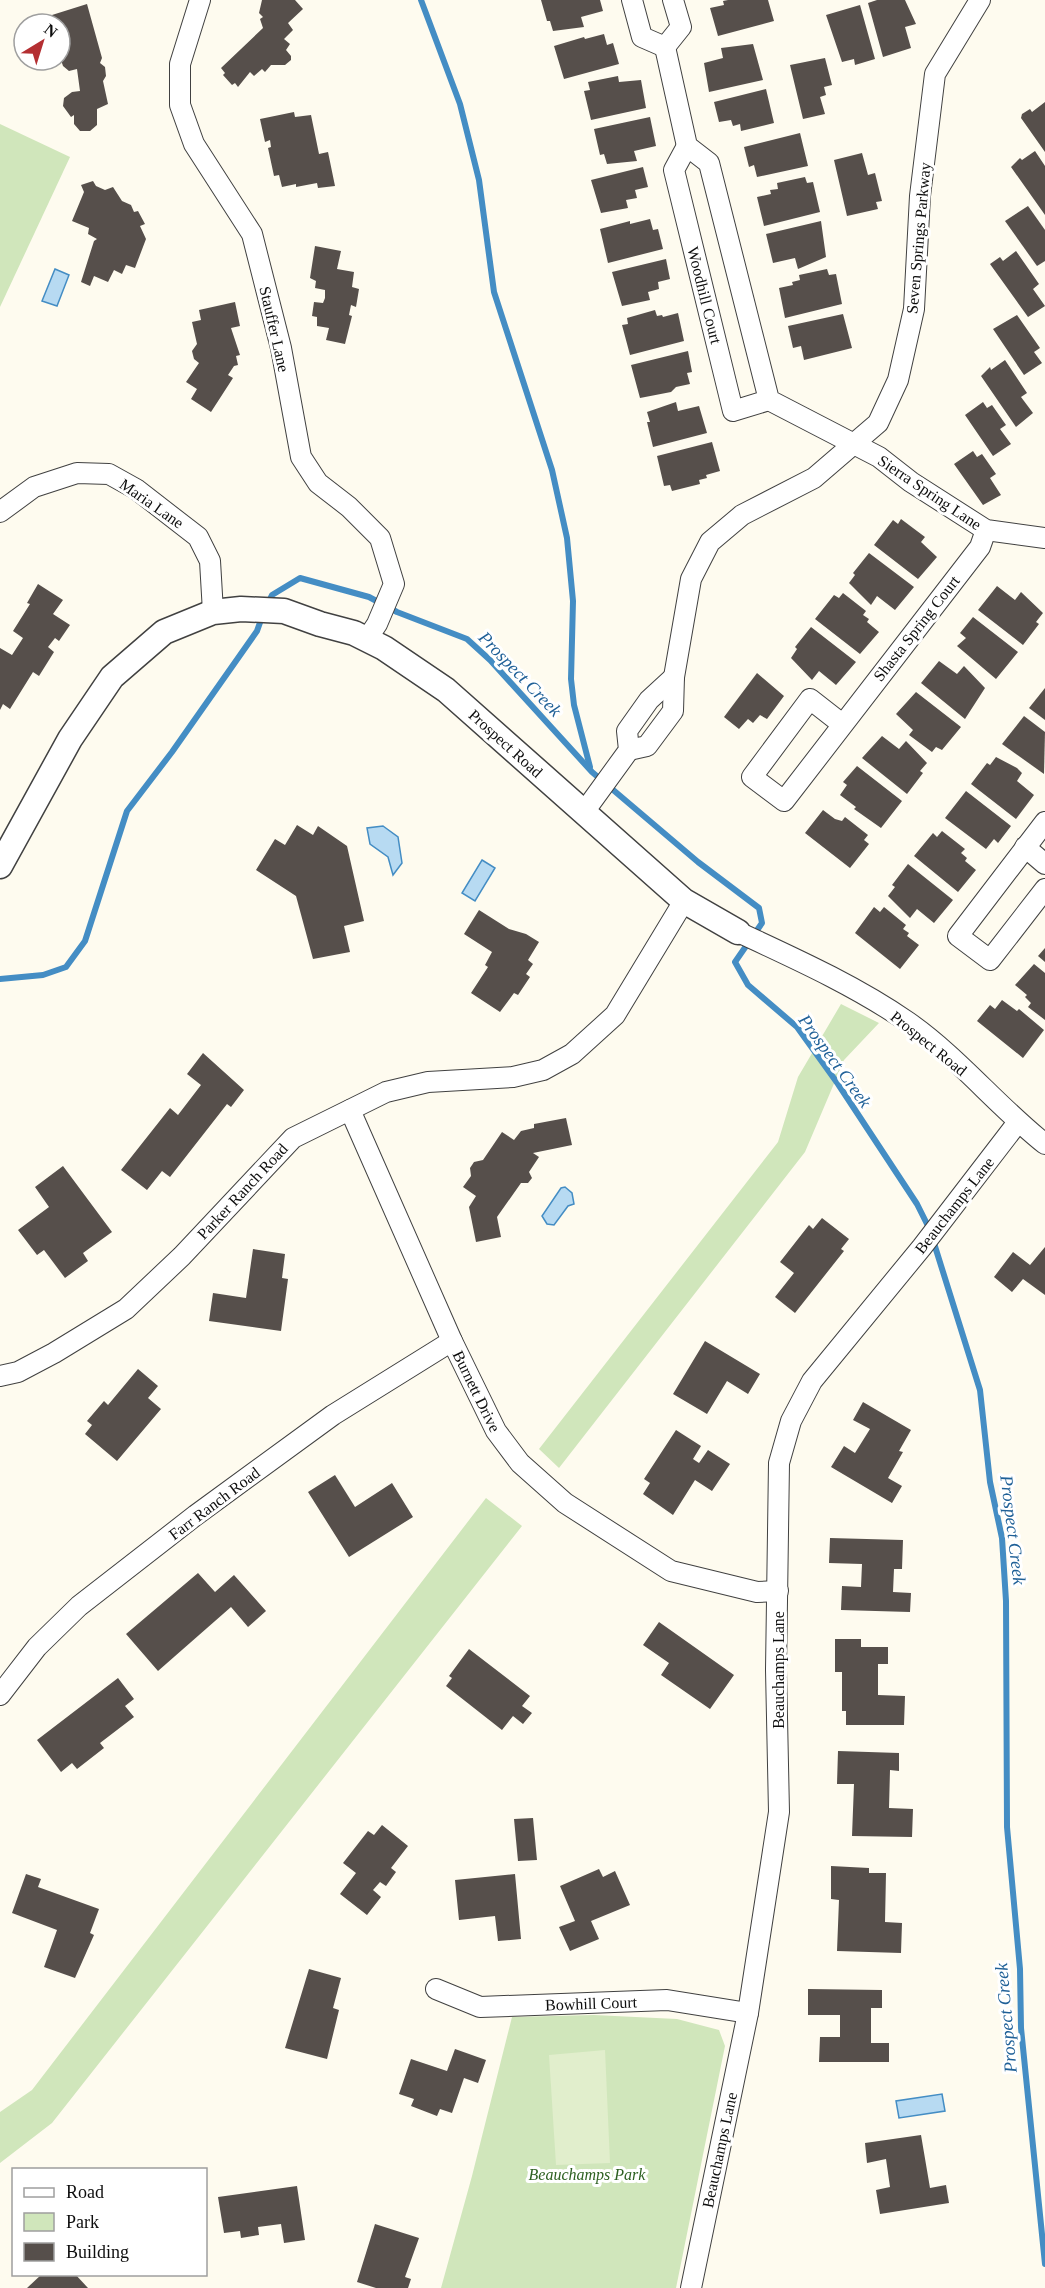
<svg xmlns="http://www.w3.org/2000/svg" width="1045" height="2288" font-family="Georgia,serif">
<rect width="100%" height="100%" fill="#fefbef"/>
<g fill="#d0e6bb">
<path d="M0 124 70 157 0 307Z"/>
<path d="M841 1004 879 1023 844 1060 805 1152 559 1468 539 1449 778 1142 798 1077Z"/>
<path d="M486 1498 522 1526 52 2123 0 2163V2112L32 2090Z"/>
<path d="M594 2015 677 2019 719 2030 725 2046 676 2288H441L472 2176 512 2017Z"/>
</g>
<path fill="#e1eecc" d="M605 2050 610 2163 556 2165 549 2055Z"/>
<g fill="#b7daf2" stroke="#448dc4" stroke-width="1.5">
<path d="M55 269 69 275 57 306 42 301Z"/>
<path d="M383 826 398 837 402 863 393 875 388 857 370 844 367 828Z"/>
<path d="M482 860 495 868 475 901 462 893Z"/>
<path d="M565 1187 572 1193 574 1204 568 1206 554 1225 547 1224 542 1216 561 1188Z"/>
<path d="M942 2094 945 2111 899 2118 896 2101Z"/>
</g>
<g fill="none" stroke-linecap="round" stroke-linejoin="round">
<g stroke="#448dc4" stroke-width="6">
<path d="M421 0 460 104 479 180 494 292 552 470 567 538 573 601 571 679 574 705 590 767"/>
<path d="M267 605 272 595 300 578 369 597 397 612 467 639 490 660 592 772 698 862 759 908 762 923 735 962 748 985 797 1027 838 1084 917 1204 930 1230"/>
<path d="M0 979 43 975 66 967 85 941 127 811 172 752 257 631 263 614"/>
<path d="M933 1240 980 1390 990 1482 1002 1538 1006 1601 1007 1827 1020 1969 1021 2028 1045 2264"/>
</g>
</g>
<g fill="#564f4b">
<path d="M262 0H295L303 9 288 23 293 30 284 39 290 44 286 50 291 56V60L285 65H271L265 72 262 69 254 76 250 72 238 87 235 83 232 85 223 75 225 73 221 68 263 28 260 19 263 17 259 13Z"/>
<path d="M541 0H600L603 11 581 17 584 27 553 31 550 21H547Z"/>
<path d="M728 0H768L774 21 718 36 710 8 724 5 723 1Z"/>
<path d="M877 0H905L916 24 905 27 911 48 883 57 868 3Z"/>
<path d="M87 4 102 58 100 63 105 67 106 76 103 81 108 104 97 109V125L90 131H80L74 124V115L71 117 63 106 64 98 72 92 80 91 77 69 69 71 63 66 60 57V24H54L52 15Z"/>
<path d="M860 5 875 59 855 65 854 59 842 62 826 15Z"/>
<path d="M604 34 607 45 613 43 619 64 564 79 554 46 584 37 585 39Z"/>
<path d="M753 44 763 80 709 92 704 63 723 58 721 48Z"/>
<path d="M825 58 832 85 824 87 826 95 820 97 825 114 803 119 790 65Z"/>
<path d="M618 76 619 82 641 80 646 108 591 120 584 91 590 90 588 82Z"/>
<path d="M766 89 774 123 741 131 740 124 733 126 731 120 719 122 714 102Z"/>
<path d="M1045 102V152L1021 118 1022 114 1030 109 1032 112Z"/>
<path d="M294 112 295 117 311 115 319 154 328 152 335 186 318 188 317 183 296 187V184L282 187 279 175 274 176 268 148 271 147 270 140 265 142 260 119Z"/>
<path d="M650 117 656 146 634 151 637 161 607 164 604 154 600 155 594 129Z"/>
<path d="M800 133 808 166 757 177 754 165 749 167 744 147Z"/>
<path d="M1035 151 1045 166V215L1011 167 1020 158 1022 160Z"/>
<path d="M862 153 868 175 875 173 882 201 876 202 878 209 847 216 834 160Z"/>
<path d="M643 167 648 187 635 190 637 198 626 200 628 208 601 213 591 180Z"/>
<path d="M805 177 807 183 813 182 820 212 764 226 757 197 771 194 770 190 778 189 777 183Z"/>
<path d="M93 181 96 186 105 190 113 187 122 201 131 205 134 212 138 211 145 224 140 226 146 239 135 268 126 265 122 274 114 270 108 282 94 276 90 286 81 282 94 241 97 239 88 234 89 228 72 221 84 192 81 185Z"/>
<path d="M1028 206 1045 230V261L1037 266 1005 221Z"/>
<path d="M650 219 653 230 658 229 663 249 608 263 600 229 630 221V224Z"/>
<path d="M821 221 826 257 798 269 795 258 773 263 766 234Z"/>
<path d="M315 246 341 251 337 269 354 272 352 287 359 289 356 307 351 305 349 315 352 316 345 344 326 340 329 328 317 326V317L312 316 314 302 323 303 325 298V290L315 288 316 281 310 278Z"/>
<path d="M1016 251 1039 284 1033 289 1045 306 1028 317 990 264 1000 257 1003 261Z"/>
<path d="M666 259 670 279 658 282 659 289 648 292 650 300 622 306 612 272Z"/>
<path d="M827 269 829 275 836 274 842 304 785 318 779 288 793 285 792 282 800 280 799 275Z"/>
<path d="M235 302 240 326 231 328 240 355 236 356 238 365 234 366 228 375 233 378 211 412 191 399 197 389 186 382 199 363 194 359 192 351 197 344 192 322 201 320 199 310Z"/>
<path d="M655 310 657 316 662 315 663 317 678 313 684 341 630 355 622 325 628 324 627 318Z"/>
<path d="M843 314 852 348 804 360 801 346 793 348 788 326Z"/>
<path d="M1017 315 1040 348 1034 352 1042 363 1024 375 993 329Z"/>
<path d="M688 351 692 372 687 373 690 384 676 387 671 392 640 398 631 365Z"/>
<path d="M1005 360 1027 393 1021 397 1033 413 1016 427 981 376 990 367 991 370Z"/>
<path d="M676 402 678 411 699 406 707 433 653 447 647 422H650L647 412Z"/>
<path d="M983 402 987 408 992 405 1006 425 1000 429 1011 444 993 456 965 415Z"/>
<path d="M712 442 720 471 706 475 707 478 699 480 700 484 672 491 670 485 664 486 657 456Z"/>
<path d="M973 451 977 457 982 454 996 474 990 478 1001 495 983 505 954 464Z"/>
<path d="M901 519 925 537 921 542 937 557 918 579 874 545 893 520 898 524Z"/>
<path d="M869 553 914 587 895 610 877 596 871 605 849 583 855 575 853 573Z"/>
<path d="M38 584 63 600 53 614 70 625 59 641 55 638 48 647 54 652 39 676 33 672 10 709 3 704 0 710V648L12 655 23 638 13 631 30 604 27 603Z"/>
<path d="M997 586 1015 600 1021 592 1043 613 1036 622 1039 624 1023 645 978 610Z"/>
<path d="M843 593 866 611 863 615 869 619 867 622 879 632 860 654 815 619 834 595 839 598Z"/>
<path d="M973 617 1018 652 996 679 957 646 966 638 960 633Z"/>
<path d="M811 627 856 662 836 685 819 671 812 680 791 658 797 649 795 647Z"/>
<path d="M939 661 957 674 964 666 985 688 965 719 921 683Z"/>
<path d="M757 673 784 696 767 719 760 715 753 723 748 719 739 729 724 717Z"/>
<path d="M1045 688V720L1029 708Z"/>
<path d="M916 692 961 727 942 750 936 747 932 752 909 735 913 730 896 714Z"/>
<path d="M1024 716 1045 732 1044 774 1002 744Z"/>
<path d="M882 736 899 749 906 741 927 763 920 771 923 773 907 794 862 758Z"/>
<path d="M996 757 1017 768 1022 773 1017 781 1034 795 1016 819 971 784 987 763 990 765Z"/>
<path d="M857 766 902 801 881 828 854 809 856 807 840 795 847 785 843 782Z"/>
<path d="M966 791 1011 826 998 843 994 839 986 849 945 818Z"/>
<path d="M823 810 835 819 842 821 845 817 868 835 864 840 869 844 850 868 805 833Z"/>
<path d="M297 825 313 835 318 826 347 846 364 921 344 926 350 952 313 959 296 896 256 870 275 839 285 845Z"/>
<path d="M942 831 965 849 961 853 967 858 965 861 976 870 958 892 914 856 933 833 937 837Z"/>
<path d="M908 864 953 900 934 923 917 909 910 918 888 896 895 887 892 885Z"/>
<path d="M874 907 880 912 884 907 906 925 903 929 909 933 907 936 919 945 900 969 855 933Z"/>
<path d="M479 910 509 929 526 934 539 942 528 960 533 964 526 974 530 977 518 995 514 993 500 1012 471 993 488 967 485 965 492 952 464 934Z"/>
<path d="M1045 948V962L1038 956Z"/>
<path d="M1034 964 1045 973V1020L1028 1007 1031 1003 1025 997 1027 995 1015 985Z"/>
<path d="M1002 1000 1017 1011 1019 1009 1044 1030 1023 1058 977 1021 990 1005 995 1009Z"/>
<path d="M203 1053 244 1090 231 1107 227 1104 170 1177 162 1171 147 1190 121 1170 170 1108 178 1115 201 1085 187 1074Z"/>
<path d="M566 1118 572 1145 533 1153 539 1157 529 1172 532 1178 528 1183H521L497 1217 501 1237 476 1242 469 1207 476 1196 463 1187 471 1176 470 1168 474 1162 483 1160 502 1132 514 1140 521 1131 534 1128V1124Z"/>
<path d="M63 1166 112 1232 83 1253 88 1261 65 1278 44 1250 37 1255 18 1230 49 1207 35 1187Z"/>
<path d="M822 1218 849 1239 841 1249 844 1251 795 1313 775 1297 794 1273 780 1262 809 1225 813 1229Z"/>
<path d="M1045 1247V1295L1023 1279 1012 1292 994 1277 1013 1252 1030 1265Z"/>
<path d="M253 1249 285 1254 282 1278 288 1279 281 1331 209 1321 213 1293 246 1298Z"/>
<path d="M705 1341 760 1374 748 1394 727 1381 707 1414 673 1394Z"/>
<path d="M138 1369 158 1386 148 1398 161 1409 117 1461 85 1434 92 1425 87 1421 104 1401 108 1405Z"/>
<path d="M863 1402 911 1430 899 1451 903 1452 888 1478 902 1486 892 1503 831 1467 844 1446 855 1453 870 1429 853 1420Z"/>
<path d="M676 1430 701 1446 693 1459 699 1463 708 1450 730 1464 712 1491 695 1480 673 1515 643 1494 650 1483 644 1479Z"/>
<path d="M335 1475 355 1507 392 1483 413 1517 349 1557 308 1492Z"/>
<path d="M830 1538 903 1540 902 1569H894L893 1592 911 1593 910 1612 841 1610 842 1586 861 1587 862 1564 829 1563Z"/>
<path d="M198 1573 215 1592 234 1575 266 1611 248 1627 231 1607 158 1671 126 1634Z"/>
<path d="M659 1622 734 1675 710 1709 661 1675 669 1663 643 1645Z"/>
<path d="M835 1639H861V1647H888V1664H878V1695L905 1696 904 1725H846V1711H842V1672H835Z"/>
<path d="M469 1649 530 1696 522 1706 532 1713 523 1724 513 1716 502 1730 446 1686 452 1678 449 1676Z"/>
<path d="M118 1678 134 1699 125 1706 134 1717 100 1743 104 1748 77 1769 72 1763 61 1772 37 1740Z"/>
<path d="M838 1751 899 1753V1771L890 1770 889 1808 913 1809 912 1837 852 1836 854 1784H837Z"/>
<path d="M533 1818 537 1860 518 1861 514 1819Z"/>
<path d="M382 1825 408 1846 391 1868 396 1872 386 1886 380 1882 373 1890 381 1897 367 1915 340 1894 356 1873 343 1863 368 1831 374 1835Z"/>
<path d="M831 1866 869 1868V1873H886L885 1922 902 1923 901 1953 837 1951 839 1900 831 1899Z"/>
<path d="M599 1869 603 1877 615 1871 630 1905 591 1921 599 1939 570 1951 559 1927 575 1921 560 1886Z"/>
<path d="M26 1874 41 1879 38 1887 99 1909 90 1933 94 1935 75 1978 44 1967 57 1930 12 1913Z"/>
<path d="M515 1874 521 1939 498 1941 495 1916 459 1920 455 1880Z"/>
<path d="M309 1969 341 1978 333 2008 339 2010 327 2059 285 2048Z"/>
<path d="M808 1989 882 1990V2008H871V2043H889V2062H819L820 2037H840V2015H808Z"/>
<path d="M455 2049 486 2060 478 2083 464 2078 452 2113 440 2109 437 2116 411 2106 414 2099 399 2094 411 2059 447 2071Z"/>
<path d="M921 2135 930 2188 946 2185 949 2203 880 2214 876 2190 890 2187 886 2159 867 2163 865 2143Z"/>
<path d="M297 2186 305 2240 284 2243 281 2224 258 2227 259 2235 241 2238 240 2231 224 2233 218 2197Z"/>
<path d="M375 2224 419 2238 405 2277 411 2279 408 2288H376L357 2282Z"/>
<path d="M42 2274H75L88 2288H27Z"/>
</g>
<g fill="none" stroke-linecap="round" stroke-linejoin="round">
<defs>
<g id="minor">
<path d="M200 0 180 64V105L194 144 252 234 281 348 301 457 318 483 349 507 380 538 394 584 377 624 367 639"/>
<path d="M632 0 642 37 665 47"/>
<path d="M665 47 687 146 709 163 769 400 879 457 911 482 986 530 1045 538"/>
<path d="M665 47 681 27 673 0"/>
<path d="M687 146 674 170 733 411 769 400"/>
<path d="M0 512 34 487 77 473 109 474 136 489 198 537 210 561 213 612"/>
<path d="M842 724 810 699 752 777 784 801 980 547 986 530"/>
<path d="M629 750 647 746 673 711 674 677 691 579 710 542 742 515 814 478 878 423 898 380 914 309 920 196 935 74 980 0"/>
<path d="M584 812 629 750 627 731 649 700 674 677"/>
<path d="M1045 822 958 936 990 960 1045 889"/>
<path d="M1025 847 1045 864"/>
<path d="M738 932C796 959 856 986 908 1022 958 1057 997 1106 1045 1144"/>
<path d="M350 1110 452 1341 496 1431 520 1463 565 1503 671 1571 757 1592 778 1591"/>
<path d="M0 1376 18 1372 54 1353 126 1309 182 1256 293 1138 386 1092 428 1082 513 1077 543 1070 572 1054 615 1015 684 901"/>
<path d="M0 1695 37 1647 79 1606 196 1515 333 1415 452 1341"/>
<path d="M436 1989 480 2007 667 2000 748 2013"/>
<path d="M691 2288 748 2013 779 1812 776 1670 779 1463 791 1421 812 1381 922 1247 1018 1122"/>
</g>
<path id="tertiary" d="M0 866 70 739 112 677 164 632 213 612 241 609 284 611 320 624 354 633 384 648 446 690 684 901 738 932"/>
</defs>
<use href="#minor" stroke="#414141" stroke-width="22"/>
<use href="#tertiary" stroke="#414141" stroke-width="27"/>
<use href="#minor" stroke="#fff" stroke-width="20"/>
<use href="#tertiary" stroke="#fff" stroke-width="24"/>
</g>
<g text-anchor="middle" stroke-width="6" stroke-linejoin="round" paint-order="stroke">
<g font-size="16" fill="#0e0e0e" stroke="#fff">
<text transform="translate(918 238) rotate(-85)" y="6">Seven Springs Parkway</text>
<text transform="translate(705 295) rotate(76)" y="6">Woodhill Court</text>
<text transform="translate(275 329) rotate(77)" y="6">Stauffer Lane</text>
<text transform="translate(930 492) rotate(34)" y="6">Sierra Spring Lane</text>
<text transform="translate(152 503) rotate(35)" y="6">Maria Lane</text>
<text transform="translate(916 628) rotate(-52)" y="6">Shasta Spring Court</text>
<text transform="translate(506 743) rotate(42)" y="6">Prospect Road</text>
<text transform="translate(929 1043) rotate(39)" y="6">Prospect Road</text>
<text transform="translate(242 1191) rotate(-47)" y="6">Parker Ranch Road</text>
<text transform="translate(954 1205) rotate(-52)" y="6">Beauchamps Lane</text>
<text transform="translate(477 1391) rotate(64)" y="6">Burnett Drive</text>
<text transform="translate(214 1503) rotate(-37)" y="6">Farr Ranch Road</text>
<text transform="translate(778 1670) rotate(-90)" y="6">Beauchamps Lane</text>
<text transform="translate(591 2003) rotate(-2)" y="6">Bowhill Court</text>
<text transform="translate(719 2150) rotate(-78)" y="6">Beauchamps Lane</text>
</g>
<g font-size="16" font-style="italic" fill="#2e6122" stroke="#fff">
<text x="587" y="2180">Beauchamps Park</text>
</g>
<g font-size="18" font-style="italic" fill="#1f6097" stroke="#fff">
<text transform="translate(520 674) rotate(46)" y="6">Prospect Creek</text>
<text transform="translate(835 1061) rotate(54)" y="6">Prospect Creek</text>
<text transform="translate(1013 1530) rotate(83)" y="6">Prospect Creek</text>
<text transform="translate(1006 2018) rotate(-95)" y="6">Prospect Creek</text>
</g>
</g>
<rect x="12" y="2168" width="195" height="108" fill="#ffffff" stroke="#9f9f9f" stroke-width="1.5"/>
<rect x="24" y="2188" width="30" height="9" fill="#ffffff" stroke="#9f9f9f" stroke-width="1.5"/>
<text x="66" y="2198" font-size="18" fill="#0e0e0e">Road</text>
<rect x="24" y="2213" width="30" height="18" fill="#d0e6bb" stroke="#9f9f9f" stroke-width="1.5"/>
<text x="66" y="2228" font-size="18" fill="#0e0e0e">Park</text>
<rect x="24" y="2243" width="30" height="18" fill="#564f4b" stroke="#9f9f9f" stroke-width="1.5"/>
<text x="66" y="2258" font-size="18" fill="#0e0e0e">Building</text>
<g transform="translate(42 42) rotate(38)"><circle r="28" fill="#ffffff" stroke="#9f9f9f" stroke-width="1.5"/>
<path d="M0-4.5L10 22L0 15L-10 22Z" fill="#b42f32"/>
<text y="-9" font-size="16" font-weight="bold" text-anchor="middle" fill="#0e0e0e">N</text>
</g>
</svg>
